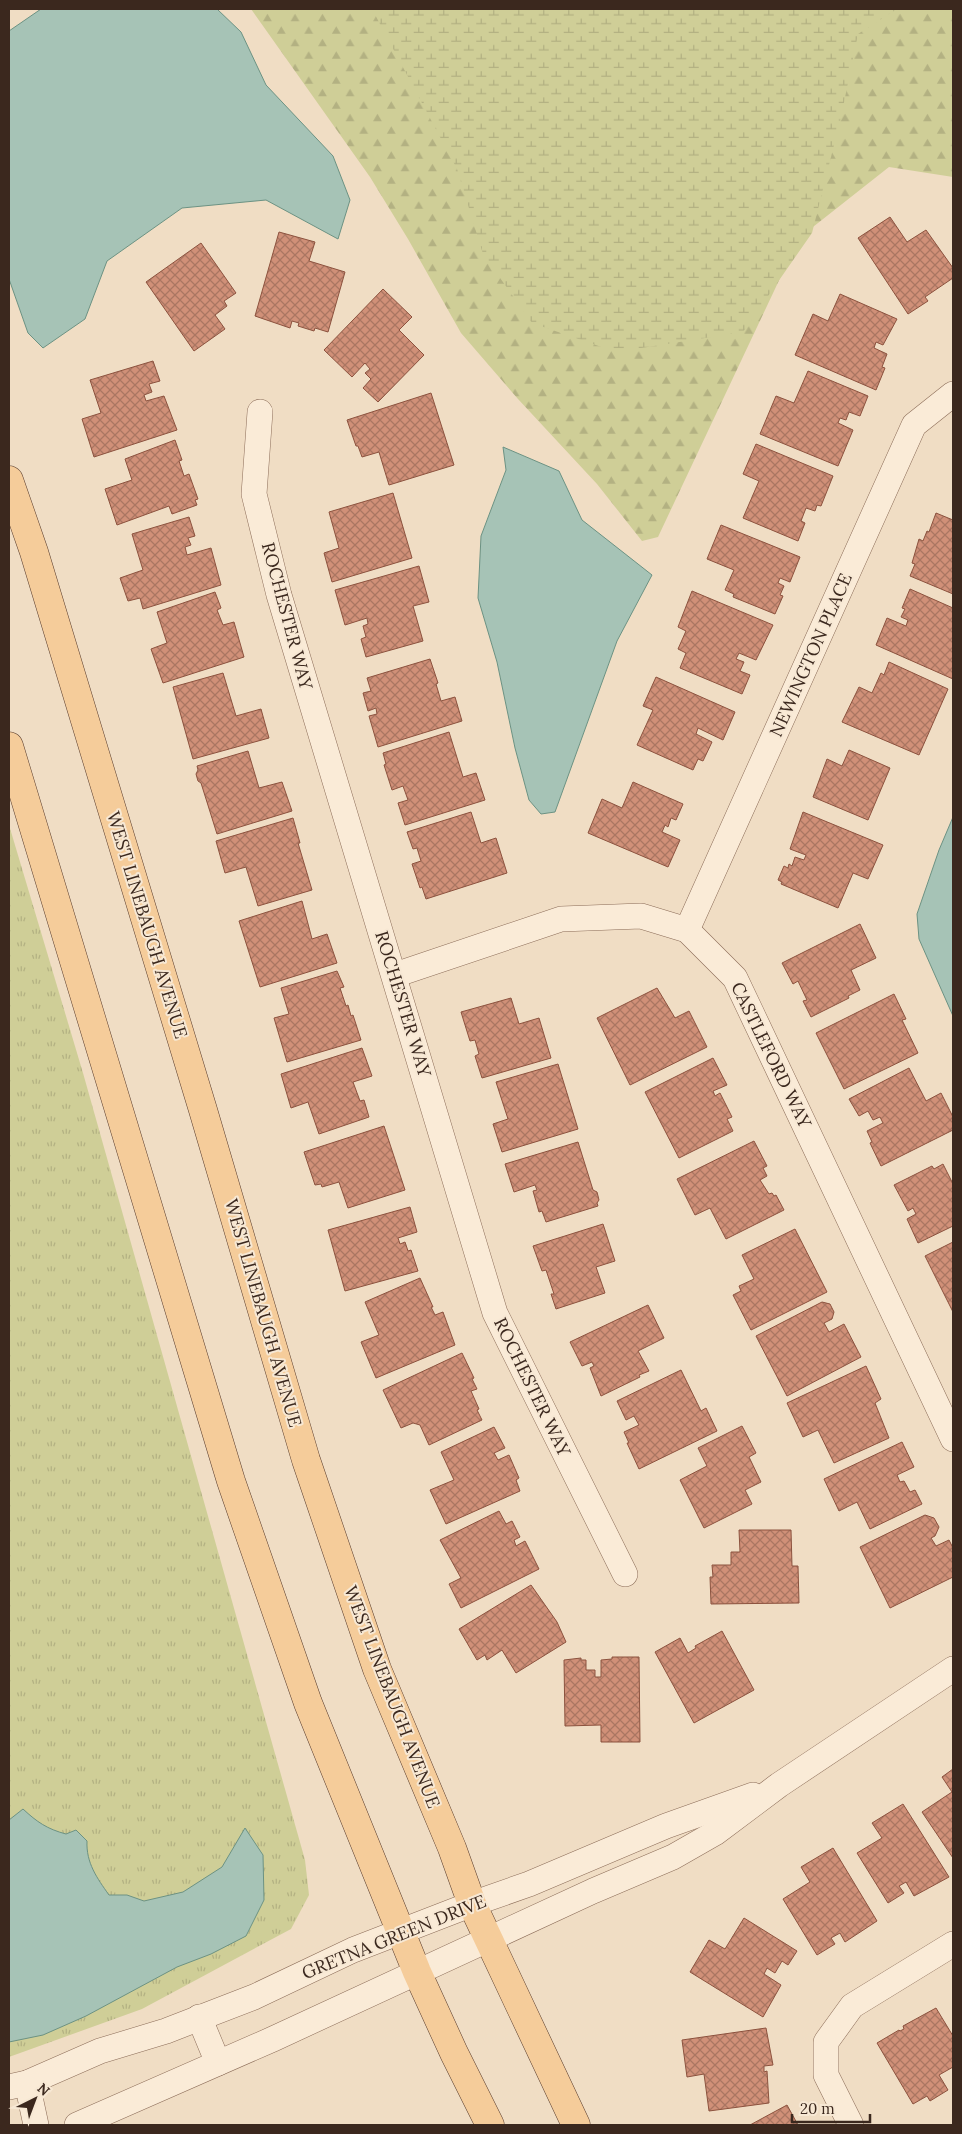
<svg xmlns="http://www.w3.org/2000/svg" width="962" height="2134" font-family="Lora,serif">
<defs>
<pattern id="grass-tufts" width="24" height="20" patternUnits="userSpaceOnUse" patternTransform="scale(1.25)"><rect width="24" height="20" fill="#cfce97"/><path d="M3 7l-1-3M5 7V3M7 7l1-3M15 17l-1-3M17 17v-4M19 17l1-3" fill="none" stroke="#b3b182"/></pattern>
<pattern id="forest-firs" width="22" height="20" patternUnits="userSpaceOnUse" patternTransform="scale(1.25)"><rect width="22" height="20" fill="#cfce97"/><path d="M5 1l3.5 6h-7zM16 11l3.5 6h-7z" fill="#b3b182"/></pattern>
<pattern id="wetland-marsh" width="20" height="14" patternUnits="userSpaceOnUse" patternTransform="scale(1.25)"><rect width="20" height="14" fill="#cfce97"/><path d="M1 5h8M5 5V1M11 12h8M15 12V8" fill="none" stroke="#b3b182"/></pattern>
<pattern id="building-cross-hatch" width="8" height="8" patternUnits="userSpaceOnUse" patternTransform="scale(1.25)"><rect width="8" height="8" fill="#d09078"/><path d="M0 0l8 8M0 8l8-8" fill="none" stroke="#aa7662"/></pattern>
</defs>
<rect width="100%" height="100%" fill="#f0ddc4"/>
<path fill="url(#grass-tufts)" d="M9 825 83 1073 305 1860 309 1895 291 1929 142 2009 9 2057Z"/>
<path fill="url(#forest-firs)" d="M251 9H953V177L889 167 799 238 658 537 642 541 597 484 518 399 461 333 408 239 370 177Z"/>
<path fill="url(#wetland-marsh)" d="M372 9H897L858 34 841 117 812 233 743 332 616 352 532 323 483 254 457 169Z"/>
<g fill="#a6c3b6" stroke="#6c9283">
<path d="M41 9H217L241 32 266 85 333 156 350 200 338 239 266 200 182 208 107 261 85 319 43 348 28 333 9 279V31Z"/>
<path d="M503 447 559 471 582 520 652 575 617 641 555 812 541 814 529 800 515 748 497 662 478 598 481 536 506 470Z"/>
<path d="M953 817V1016L919 939 917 914 939 850Z"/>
<path d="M23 1809C37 1822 47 1829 66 1834L76 1830 87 1841C86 1863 97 1878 109 1895H127L144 1901 183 1892 222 1867 245 1828 263 1855 264 1900 246 1936 211 1954 177 1967 86 2016 43 2035 9 2042V1820Z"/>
</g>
<g fill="url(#building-cross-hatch)" stroke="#8c523e">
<path d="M890 217 907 242 926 230 953 268V278L925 297 928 301 908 314 858 238Z"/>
<path d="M279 232 315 242 309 261 345 272 328 332 315 328 314 331 298 326 299 323 292 321 290 328 255 316Z"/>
<path d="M201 243 236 293 224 301 227 306 215 315 225 329 194 351 146 282Z"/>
<path d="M383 289 412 317 399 330 424 355 378 402 363 388 371 379 365 373 370 369 365 363 352 377 324 350Z"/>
<path d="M840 294 897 319 883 345 876 342 874 348 887 354 882 367 885 368 876 390 795 355 813 314 828 321Z"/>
<path d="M153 361 160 381 149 384 152 392 144 395 146 401 164 396 177 430 94 457 82 419 101 413 90 380Z"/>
<path d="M808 371 868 396 860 416 849 412 846 420 840 418 838 423 853 430 838 466 760 434 776 396 794 403Z"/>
<path d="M431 393 454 465 389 485 379 452 362 457 358 446H356L347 420Z"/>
<path d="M175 440 182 460 179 461 184 476 189 474 198 499 195 500 197 505 172 514 169 506 117 525 105 489 132 480 125 459Z"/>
<path d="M756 444 833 476 821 506 817 505 815 511 806 508 801 521 805 523 798 541 743 518 759 481 743 474Z"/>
<path d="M393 493 412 558 332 582 324 553 339 548 329 512Z"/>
<path d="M936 513 953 520V594L910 576 915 564 912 563 919 539 923 541 927 531 929 532Z"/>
<path d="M189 517 195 536 188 538 191 545 185 547 187 555 211 548 221 585 143 609 140 598 128 601 120 578 143 570 132 534Z"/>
<path d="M721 525 800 557 790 582 780 578 778 583 784 586 780 595 783 596 775 614 733 597 734 594 725 590 734 570 707 559Z"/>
<path d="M419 566 429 602 413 606 423 641 366 657 361 639 366 637 363 626 368 624 367 618 345 625 335 590Z"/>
<path d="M910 589 953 608V679L876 645 887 618 906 626 908 620 901 617 905 609 902 608Z"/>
<path d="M692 591 773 625 756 660 739 653 736 659 744 662 740 671 750 675 742 694 680 668 686 653 678 649 686 631 678 627Z"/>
<path d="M215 592 221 608 217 610 223 625 234 622 244 657 163 683 151 649 167 643 157 612Z"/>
<path d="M430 659 438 683 436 684 441 701 455 697 462 721 378 747 369 716 377 714 376 708 368 711 363 693 371 691 367 678Z"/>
<path d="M889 662 948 689 919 755 842 722 859 687 872 693 881 673 884 675Z"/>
<path d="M223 673 236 716 261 709 269 738 193 759 173 687Z"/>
<path d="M656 677 735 712 723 740 698 728 696 734 712 742 703 761 698 759 693 770 637 745 653 710 643 706Z"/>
<path d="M449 732 463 777 476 773 485 800 405 825 398 803 408 800 403 786 392 790 384 765 386 764 383 753Z"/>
<path d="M849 750 890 768 868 820 813 797 827 759 842 766Z"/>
<path d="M248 751 259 788 282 782 292 811 217 834 201 783 198 781 196 774 198 770 197 766Z"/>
<path d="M633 782 683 804 676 820 671 818 668 827 665 825 662 832 680 840 668 867 588 833 602 799 622 808Z"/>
<path d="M471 812 481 843 496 838 507 873 426 899 422 887 420 888 412 864 421 861 417 848 413 849 407 832Z"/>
<path d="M803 812 883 845 868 879 853 873 838 908 781 884 782 882 778 880 784 866 788 868 789 864 792 866 795 857 804 860 806 855 790 849Z"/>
<path d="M293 818 300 843H298L312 890 258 906 246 867 225 873 216 841Z"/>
<path d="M302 901 312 939 327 934 337 963 260 987 239 921Z"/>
<path d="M860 924 876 958 851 970 860 990 848 996 849 998 811 1017 803 1001 807 1000 798 981 793 984 782 963Z"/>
<path d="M337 971 344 987 340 988 346 1006 348 1005 351 1016 353 1015 361 1040 287 1062 274 1018 289 1014 281 988Z"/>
<path d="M657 988 675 1018 689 1011 707 1047 630 1085 597 1018Z"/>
<path d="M894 994 906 1019 902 1020 918 1053 844 1089 816 1033Z"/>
<path d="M511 998 519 1024 539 1018 551 1058 482 1078 475 1056 479 1054 475 1040 470 1041 461 1012Z"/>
<path d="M362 1048 372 1076 353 1082 360 1101 364 1100 369 1117 319 1134 308 1102 291 1108 281 1074Z"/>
<path d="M713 1058 727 1085 713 1091 715 1096 720 1093 732 1117 727 1119 733 1131 679 1158 645 1092Z"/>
<path d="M558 1064 578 1129 502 1152 493 1124 508 1119 496 1082Z"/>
<path d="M909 1068 926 1101 941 1093 953 1117V1130L881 1166 870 1143 872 1142 867 1131 883 1123 880 1117 873 1120 868 1111 859 1116 849 1099Z"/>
<path d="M384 1126 405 1190 348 1208 339 1182 322 1187 321 1184 315 1185 304 1152Z"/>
<path d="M754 1141 767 1166 763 1168 767 1176 760 1180 769 1194 772 1193 774 1196 776 1195 784 1210 726 1239 710 1208 695 1215 677 1179Z"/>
<path d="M578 1142 593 1190 597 1192 599 1200 597 1203 598 1206 546 1222 542 1211 539 1212 533 1191 537 1190 535 1185 514 1192 505 1164Z"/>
<path d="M943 1164 953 1184V1226L918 1243 907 1219 916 1214 913 1208 908 1211 894 1185 932 1166 934 1169Z"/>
<path d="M410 1207 417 1232 398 1238 400 1244 405 1242 408 1251 411 1250 418 1271 345 1291 328 1230Z"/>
<path d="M603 1224 615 1261 596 1267 605 1293 556 1309 551 1294H554L546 1270 542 1271 533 1246Z"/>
<path d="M795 1229 827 1292 751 1330 733 1295 741 1291 739 1286 754 1279 742 1255Z"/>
<path d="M953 1242V1312L925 1256Z"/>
<path d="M420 1278 433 1307H431L435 1315 443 1312 455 1345 376 1378 361 1342 379 1335 365 1302Z"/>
<path d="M822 1302 830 1304 834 1312 832 1319 824 1323 829 1332 844 1324 861 1357 787 1396 756 1336Z"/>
<path d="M648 1305 664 1338 638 1351 649 1371 639 1375 640 1377 601 1396 590 1368 594 1366 592 1362 582 1366 570 1342Z"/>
<path d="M462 1353 474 1378 472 1379 477 1389 471 1391 479 1409 477 1410 482 1420 429 1445 420 1425 413 1423 401 1428 383 1390Z"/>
<path d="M866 1366 881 1399 875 1403 889 1438 834 1463 818 1430 803 1437 787 1403Z"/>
<path d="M681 1370 701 1411 706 1408 717 1431 639 1469 627 1443H629L624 1432 639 1425 634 1416 626 1420 617 1401Z"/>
<path d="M742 1426 756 1453 749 1457 761 1482 745 1490 752 1504 704 1528 680 1480 707 1466 698 1448Z"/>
<path d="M494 1427 505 1448 494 1453 498 1460 509 1455 519 1478 516 1480 520 1491 446 1524 430 1490 454 1480 441 1452Z"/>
<path d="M902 1442 914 1467 897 1475 900 1482 904 1481 910 1492 915 1490 922 1504 870 1529 857 1502 839 1511 824 1479Z"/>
<path d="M499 1511 506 1524 512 1521 520 1537 514 1540 516 1546 525 1541 539 1569 461 1608 449 1584 461 1578 440 1540Z"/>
<path d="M925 1515 934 1518 939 1527 935 1536 931 1538 936 1546 949 1540 953 1548V1577L890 1608 860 1547Z"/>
<path d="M739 1530H791L792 1566H798L799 1603 711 1604 710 1577H713L712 1565H731V1552H740Z"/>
<path d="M531 1585 557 1622 566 1642 516 1673 502 1650 487 1660 485 1655 477 1660 459 1629Z"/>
<path d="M722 1631 754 1690 694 1723 655 1652 680 1638 688 1653 696 1648 695 1646Z"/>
<path d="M612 1657H639L640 1742H601V1725L565 1726 564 1660 581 1658V1660H586V1670H595V1677H601V1660L612 1659Z"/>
<path d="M953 1769V1858L922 1812 952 1792 942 1777Z"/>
<path d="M903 1804 949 1877 914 1896 906 1882 899 1886 904 1893 888 1903 857 1853 882 1838 872 1823Z"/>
<path d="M833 1848 877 1921 845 1942 840 1933 831 1938 835 1944 817 1955 783 1899 810 1882 801 1867Z"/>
<path d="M744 1918 797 1951 788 1965 782 1961 775 1973 767 1968 764 1974 781 1985 763 2017 690 1972 709 1940 725 1949Z"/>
<path d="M936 2008 953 2036V2067L939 2075 948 2090 930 2101 927 2096 913 2104 877 2043 899 2030 900 2031 904 2029 903 2026Z"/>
<path d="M766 2028 773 2065 764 2066V2072L767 2071 769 2103 709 2111 704 2074 687 2077 682 2040Z"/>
<path d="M787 2105 798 2125H750Z"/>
</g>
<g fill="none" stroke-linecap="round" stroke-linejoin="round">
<defs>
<g id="minor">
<path d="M260 412 254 494 279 595 495 1313 625 1574"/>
<path d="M687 930 914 425 953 394"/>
<path d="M395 975 561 919 641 916 687 930 735 978 953 1439"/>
<path d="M199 2017 218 2063"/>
<path d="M27 2083 36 2125"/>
<path d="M9 2087 27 2083 100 2051 166 2031 254 1997 353 1950 472 1904 529 1884 666 1826 753 1795"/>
<path d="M77 2125 273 2039 593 1891 673 1857 715 1833 779 1785 953 1669"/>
<path d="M851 2125 826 2075V2042L852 2006 953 1944"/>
</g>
<g id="major">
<path d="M9 480 34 552 203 1110 306 1460 377 1669 452 1848 472 1904 576 2125"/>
<path d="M9 746 231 1481 308 1703 417 1972 454 2053 490 2125"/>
</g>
</defs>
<use href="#minor" stroke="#8c6d59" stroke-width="26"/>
<use href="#major" stroke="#593c2d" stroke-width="29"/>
<use href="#minor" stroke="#faebd7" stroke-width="25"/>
<use href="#major" stroke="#f5cc9a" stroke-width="28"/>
</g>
<g text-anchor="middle" stroke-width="4" stroke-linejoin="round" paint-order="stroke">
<g font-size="18" fill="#3b281e" stroke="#f7e8d4">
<text transform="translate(287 616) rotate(75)" y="6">ROCHESTER WAY</text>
<text transform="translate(811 655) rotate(-66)" y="6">NEWINGTON PLACE</text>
<text transform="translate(147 925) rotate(73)" y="6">WEST LINEBAUGH AVENUE</text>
<text transform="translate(403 1004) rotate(73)" y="6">ROCHESTER WAY</text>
<text transform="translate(771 1055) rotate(64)" y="6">CASTLEFORD WAY</text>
<text transform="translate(263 1313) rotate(74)" y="6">WEST LINEBAUGH AVENUE</text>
<text transform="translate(532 1387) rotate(64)" y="6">ROCHESTER WAY</text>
<text transform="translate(392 1697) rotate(69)" y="6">WEST LINEBAUGH AVENUE</text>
<text transform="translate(394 1937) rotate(-22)" y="6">GRETNA GREEN DRIVE</text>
</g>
</g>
<rect width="962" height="2134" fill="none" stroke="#3b281e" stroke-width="20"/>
<g transform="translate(35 2099) rotate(42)" stroke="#f7e8d4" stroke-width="4" paint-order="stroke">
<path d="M0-4L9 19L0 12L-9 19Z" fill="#3b281e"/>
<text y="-8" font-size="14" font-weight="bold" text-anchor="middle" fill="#3b281e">N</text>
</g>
<path d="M792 2114v8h78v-8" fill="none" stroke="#3b281e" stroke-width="2.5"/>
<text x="800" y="2114" font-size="15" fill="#3b281e" stroke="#f7e8d4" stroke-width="4" paint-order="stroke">20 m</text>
</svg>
